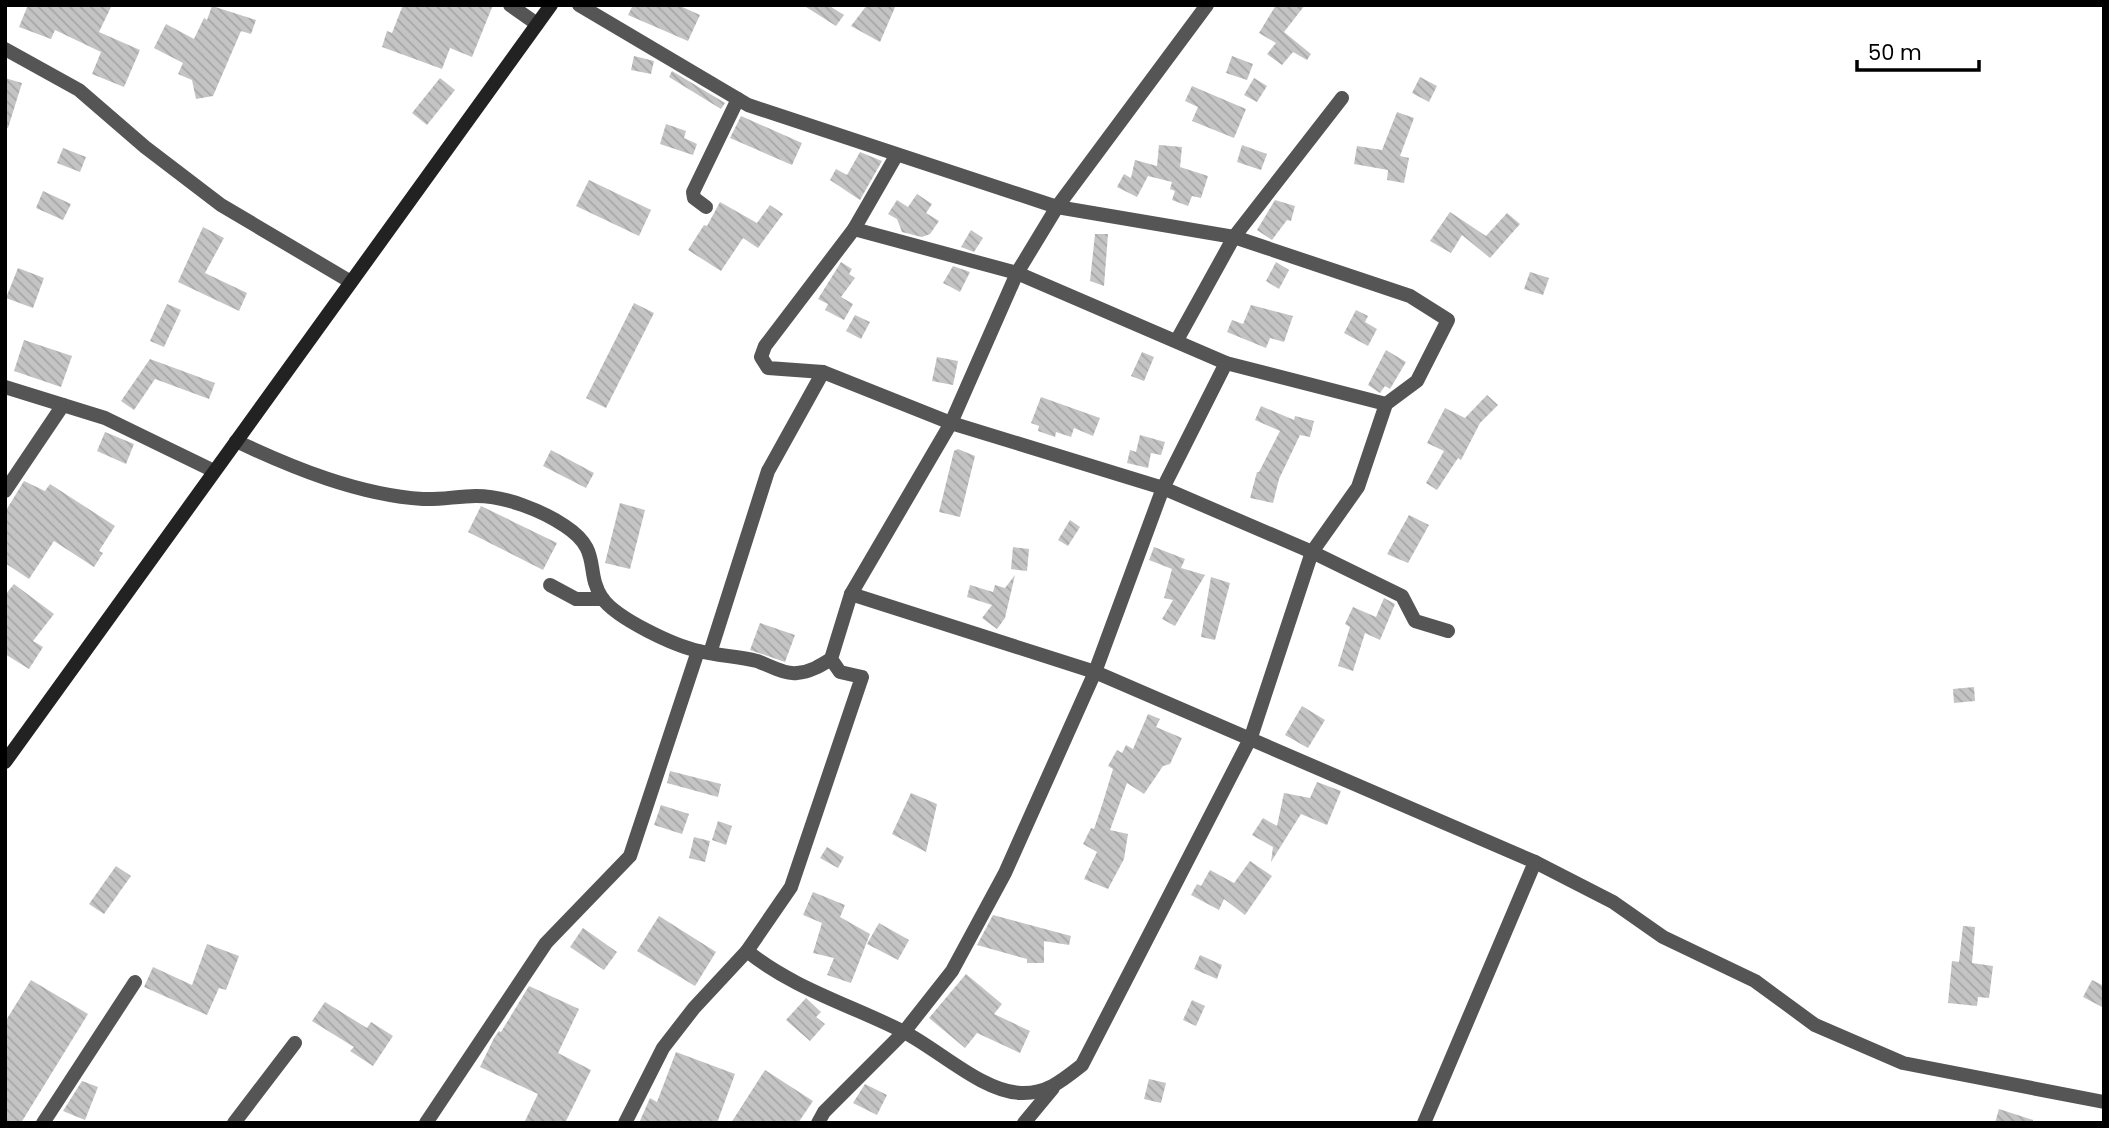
<svg xmlns="http://www.w3.org/2000/svg" width="2109" height="1128" font-family="Poppins,sans-serif">
<defs>
<pattern id="building-back-hatch" width="6" height="6" patternUnits="userSpaceOnUse" patternTransform="scale(1.75)"><rect width="6" height="6" fill="#c4c4c4"/><path d="M-1 5l2 2M0 0l6 6M5-1l2 2" fill="none" stroke="#a7a7a7"/></pattern>
</defs>
<rect width="100%" height="100%" fill="#fff"/>
<g fill="url(#building-back-hatch)">
<path d="M28 5H112L99 32 140 50 124 87 92 74 101 52 55 30 51 39 19 27Z"/>
<path d="M403 5H493L472 57 450 48 442 69 382 47 387 31 392 33Z"/>
<path d="M633 5H678L700 15 688 41 628 15Z"/>
<path d="M803 5H828L844 15 836 26Z"/>
<path d="M867 5H896L880 42 851 26Z"/>
<path d="M1276 5H1305L1284 32 1311 54 1307 60 1293 52 1282 65 1267 54 1276 43 1259 33Z"/>
<path d="M212 6 256 20 251 34 241 31 213 96 196 99 192 80 178 74 183 63 154 48 166 24 194 39 204 18 207 20Z"/>
<path d="M634 56 654 61 651 74 631 70Z"/>
<path d="M1232 56 1253 64 1247 80 1226 73Z"/>
<path d="M672 71 725 103 721 109 669 77Z"/>
<path d="M1420 77 1437 86 1429 102 1412 93Z"/>
<path d="M5 78 22 83 8 128 5 127Z"/>
<path d="M440 78 455 90 427 125 412 113Z"/>
<path d="M1254 78 1267 86 1257 102 1244 95Z"/>
<path d="M1192 86 1246 109 1234 138 1192 121 1198 107 1185 101Z"/>
<path d="M1397 112 1414 118 1400 156 1409 158 1404 183 1387 180 1388 170 1354 164 1357 146 1382 150Z"/>
<path d="M741 116 802 143 792 165 730 138Z"/>
<path d="M666 124 686 131 684 138 697 144 693 155 660 144Z"/>
<path d="M1159 145 1182 147 1180 167 1208 176 1201 198 1192 196 1188 206 1172 200 1175 191 1170 189 1172 182 1148 176 1137 197 1117 187 1124 174 1131 178 1135 160 1157 166Z"/>
<path d="M1242 145 1267 154 1261 170 1237 162Z"/>
<path d="M63 148 86 157 80 172 57 163Z"/>
<path d="M860 152 882 161 860 200 830 180 836 169 847 175Z"/>
<path d="M589 180 651 210 639 236 576 206Z"/>
<path d="M43 191 71 204 63 220 36 208Z"/>
<path d="M917 194 932 204 926 213 939 221 930 234 922 237 902 232 897 219 888 214 897 200 908 207Z"/>
<path d="M1275 200 1295 206 1291 221 1287 220 1272 240 1257 230Z"/>
<path d="M720 202 757 223 770 205 783 214 758 248 743 238 721 271 688 250 704 225 707 226Z"/>
<path d="M1450 212 1486 236 1507 213 1520 224 1490 258 1462 235 1451 253 1430 241Z"/>
<path d="M203 227 224 238 205 273 247 293 239 311 178 282Z"/>
<path d="M971 230 983 238 974 252 961 247Z"/>
<path d="M1095 234H1108L1104 286 1090 281Z"/>
<path d="M841 262 852 269 849 274 855 278 841 297 853 304 844 320 825 310 828 304 818 299Z"/>
<path d="M1276 262 1289 270 1279 289 1266 281Z"/>
<path d="M953 266 970 272 960 292 943 283Z"/>
<path d="M18 268 44 278 33 308 6 298Z"/>
<path d="M1530 272 1549 278 1543 295 1524 289Z"/>
<path d="M634 303 654 313 606 408 586 398Z"/>
<path d="M167 304 181 310 164 347 150 341Z"/>
<path d="M1251 305 1293 316 1284 342 1270 338 1266 348 1227 332 1232 320 1243 324Z"/>
<path d="M1356 310 1368 316 1365 322 1377 329 1368 346 1344 333Z"/>
<path d="M855 315 870 322 861 339 846 331Z"/>
<path d="M24 340 72 356 61 387 14 371Z"/>
<path d="M1386 350 1406 362 1390 389 1385 386 1380 393 1368 385Z"/>
<path d="M1142 352 1154 357 1144 381 1131 376Z"/>
<path d="M937 357 958 361 953 385 932 381Z"/>
<path d="M150 359 215 383 209 399 155 379 134 410 121 401Z"/>
<path d="M1487 395 1498 405 1480 423 1461 460 1458 458 1437 490 1426 483 1444 451 1427 443 1445 408 1465 418Z"/>
<path d="M1041 397 1100 418 1093 436 1074 428 1071 437 1056 432 1055 437 1038 431 1039 426 1031 423Z"/>
<path d="M1261 406 1294 420 1295 416 1314 421 1310 437 1300 435 1279 479 1273 503 1250 498 1257 472H1259L1280 431 1255 420Z"/>
<path d="M105 432 134 444 126 464 97 451Z"/>
<path d="M1140 435 1165 442 1161 455 1151 453 1148 468 1127 463 1130 450 1136 452Z"/>
<path d="M958 449 975 456 960 517 939 512 954 451Z"/>
<path d="M551 450 594 473 586 488 543 466Z"/>
<path d="M24 481 45 491 50 484 115 526 99 551 103 553 94 567 54 541 29 579 5 563V512Z"/>
<path d="M620 503 645 510 630 569 605 563Z"/>
<path d="M481 506 557 543 543 570 468 532Z"/>
<path d="M1409 515 1429 525 1408 563 1387 554Z"/>
<path d="M1070 520 1080 527 1068 546 1058 540Z"/>
<path d="M1013 547 1029 549 1027 571 1011 569Z"/>
<path d="M1154 547 1185 559 1181 568 1205 575 1175 626 1162 619 1173 600 1164 598 1172 569 1149 560Z"/>
<path d="M1015 575 1005 618 997 629 982 618 992 605 967 597 970 585 993 592 995 585 1005 588Z"/>
<path d="M1211 577 1230 583 1215 640 1201 637Z"/>
<path d="M14 584 54 614 33 641 43 647 29 669 5 654V595Z"/>
<path d="M1384 598 1395 604 1380 640 1365 633 1353 671 1338 666 1350 627 1345 624 1353 607 1376 617Z"/>
<path d="M760 623 795 635 785 662 750 650Z"/>
<path d="M1974 687 1975 701 1954 703 1953 689Z"/>
<path d="M1302 706 1325 720 1308 748 1285 735Z"/>
<path d="M1148 714 1160 719 1156 727 1182 738 1170 764 1163 766 1144 794 1127 783 1110 830 1128 834 1124 859 1108 889 1084 879 1097 852 1083 844 1091 828 1094 829 1103 802 1113 769 1108 766 1117 750 1122 753 1126 745 1133 749Z"/>
<path d="M670 771 721 784 718 797 667 783Z"/>
<path d="M1317 782 1341 791 1327 825 1301 814 1271 862 1273 847 1252 835 1263 818 1277 826 1284 793 1310 798Z"/>
<path d="M911 793 937 804 926 852 892 834Z"/>
<path d="M661 805 689 814 682 834 654 825Z"/>
<path d="M718 821 732 826 726 845 712 840Z"/>
<path d="M694 837 710 841 705 862 689 858Z"/>
<path d="M827 847 844 857 838 868 820 858Z"/>
<path d="M1250 861 1272 876 1245 915 1224 899 1219 910 1191 895 1197 884 1201 886 1210 870 1234 883Z"/>
<path d="M116 866 131 876 104 914 89 904Z"/>
<path d="M813 892 845 905 840 917 870 934 851 983 827 975 834 958 813 953 822 923 803 915Z"/>
<path d="M993 915 1071 936 1069 945 1044 941V963H1027V959L977 945Z"/>
<path d="M659 916 716 952 695 986 637 951Z"/>
<path d="M879 923 909 940 898 960 867 944Z"/>
<path d="M1963 926 1975 927 1972 963 1993 966 1989 998 1978 997 1977 1006 1948 1003 1952 961 1959 962Z"/>
<path d="M583 928 617 952 604 970 570 947Z"/>
<path d="M207 944 239 956 226 990 219 988 207 1015 144 987 153 967 192 985Z"/>
<path d="M1200 955 1222 965 1217 979 1194 969Z"/>
<path d="M966 974 1002 1004 994 1014 1030 1031 1020 1053 977 1033 965 1048 929 1018Z"/>
<path d="M31 980 88 1014 21 1123H5V1022Z"/>
<path d="M2092 980 2104 986V1008L2083 997Z"/>
<path d="M529 986 579 1009 558 1053 591 1070 565 1123H524L538 1094 480 1067 494 1038 499 1031 501 1032Z"/>
<path d="M806 998 821 1012 816 1017 825 1024 810 1041 786 1020Z"/>
<path d="M1192 1000 1205 1006 1196 1026 1183 1020Z"/>
<path d="M325 1002 367 1028 371 1022 393 1036 373 1066 350 1051 354 1047 312 1021Z"/>
<path d="M676 1052 735 1074 717 1123H639L650 1098 657 1102Z"/>
<path d="M765 1070 813 1101 798 1123H731Z"/>
<path d="M1149 1079 1166 1083 1161 1103 1144 1099Z"/>
<path d="M82 1081 98 1087 85 1120 63 1111Z"/>
<path d="M865 1084 887 1095 877 1115 853 1103Z"/>
<path d="M1999 1109 2033 1120V1123H1995Z"/>
</g>
<g fill="none" stroke-linecap="round" stroke-linejoin="round">
<g stroke="#555" stroke-width="14">
<path d="M510 5 537 24"/>
<path d="M579 5 748 105 1057 207 1234 237 1410 296 1448 320 1417 381 1386 404 1358 487 1312 552 1251 737 1082 1065C1063 1080 1047 1094 1021 1093 983 1092 939 1050 904 1032 851 1005 794 989 747 951"/>
<path d="M5 49 79 90 145 147 221 205 351 282"/>
<path d="M896 156 854 229 765 346 761 357 768 368 823 372 951 423 1163 488 1312 552 1402 596 1415 621 1448 631"/>
<path d="M706 207 694 198 693 192 738 99"/>
<path d="M854 229 1017 273 1226 363 1386 404"/>
<path d="M1177 340 1234 237 1342 98"/>
<path d="M5 387 105 418 214 471"/>
<path d="M236 441C293 468 359 495 423 499 440 500 458 496 476 496 505 496 541 510 565 526 603 551 584 570 602 598 617 619 675 646 699 651 718 656 738 656 757 661 769 665 785 675 797 673 810 672 820 666 831 659"/>
<path d="M5 491 63 405"/>
<path d="M550 585 576 599H603"/>
<path d="M851 594 1095 672 1535 862 1613 902 1663 937 1755 981 1815 1025 1903 1063 2104 1102"/>
<path d="M710 653 768 471 823 372"/>
<path d="M43 1123 135 982"/>
<path d="M234 1123 295 1043"/>
<path d="M426 1123 546 943 630 856 698 651"/>
<path d="M625 1123 663 1048 694 1008 747 951 791 887 862 677 840 672 831 659 851 594 951 423 1017 273 1057 207 1207 5"/>
<path d="M818 1123 824 1112 904 1032 952 971 1005 873 1095 672 1163 488 1226 363"/>
<path d="M1024 1123 1053 1088"/>
<path d="M1424 1123 1535 862"/>
</g>
<path stroke="#222" stroke-width="14" d="M5 762 551 5"/>
</g>
<rect width="2109" height="1128" fill="none" stroke="#000000" stroke-width="14"/>
<path d="M1857 60v10h122v-10" fill="none" stroke="#000000" stroke-width="3.5"/>
<text x="1868" y="60" font-size="21" fill="#000000" stroke="#ffffff" stroke-width="5" paint-order="stroke">50 m</text>
</svg>
